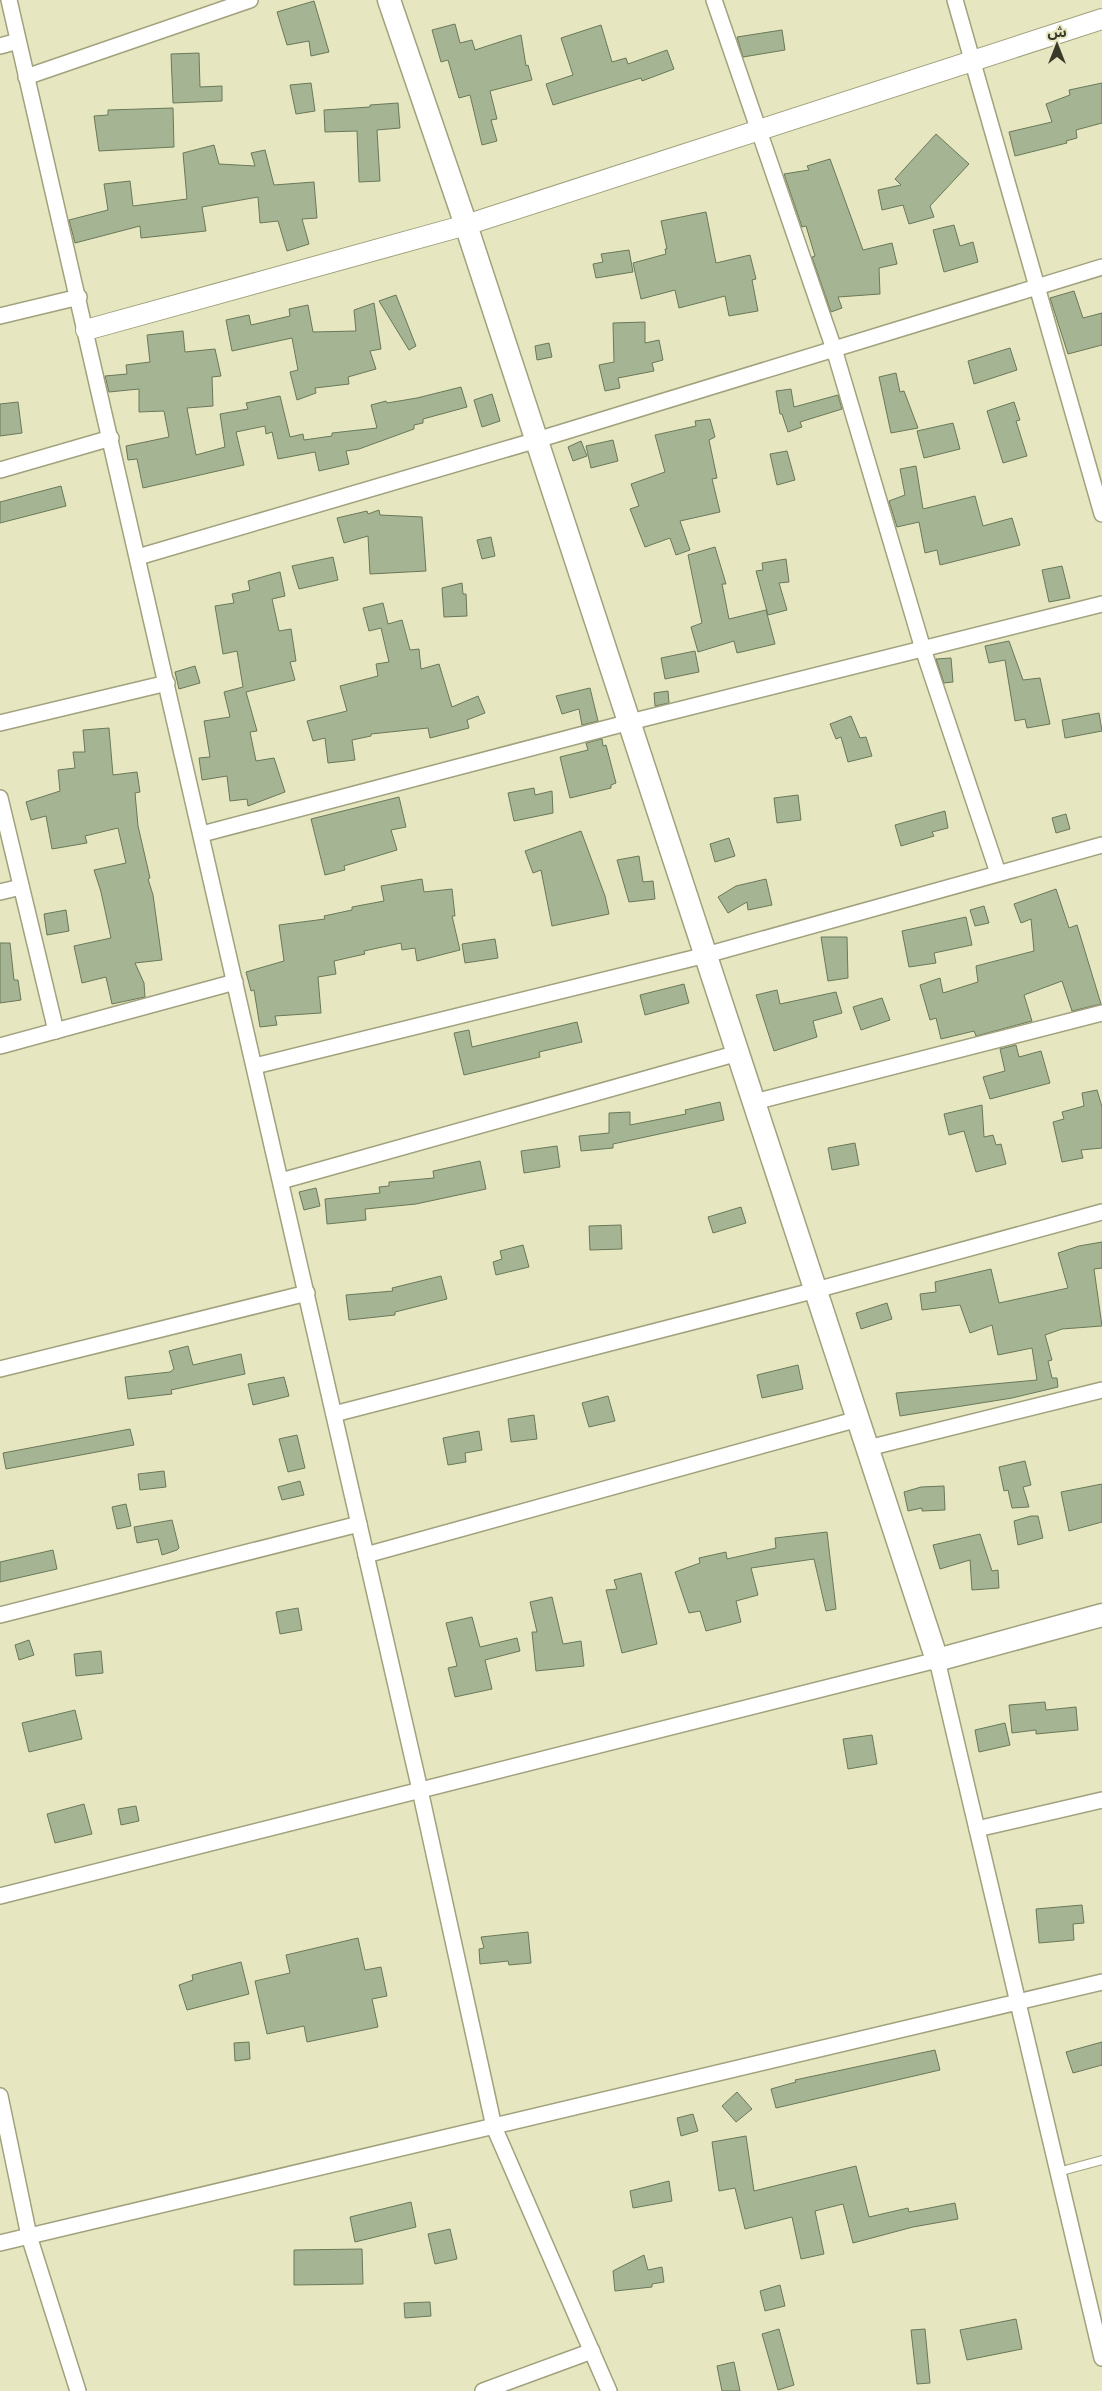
<svg xmlns="http://www.w3.org/2000/svg" width="1102" height="2391" font-family="'IBM Plex Serif','Noto Sans Arabic',serif">
<rect width="100%" height="100%" fill="#e6e7c0"/>
<g fill="#a5b593" stroke="#6a7859">
<path d="M314 1 329 52 311 56 309 41 287 45 277 12Z"/>
<path d="M455 24 460 43 472 40 475 50 521 35 526 66 528 65 532 80 490 91 497 119 491 120 497 141 482 145 470 95 459 98 448 60 441 62 432 30Z"/>
<path d="M601 25 612 62 626 58 628 64 667 50 674 69 642 81 641 78 553 105 546 84 573 75 561 38Z"/>
<path d="M782 30 785 50 743 57 737 37Z"/>
<path d="M199 53 200 87 222 86V101L173 103 171 54Z"/>
<path d="M311 83 315 111 296 114 290 85Z"/>
<path d="M1102 83V123L1076 130 1077 138 1066 141 1067 143 1015 156 1009 132 1052 122 1046 104 1070 95 1069 90Z"/>
<path d="M398 103 400 128 377 130 380 181 359 182 357 131 325 132 324 110 370 107V105Z"/>
<path d="M173 108 174 147 99 151 94 116 108 115V110Z"/>
<path d="M936 134 969 164 930 206 934 217 909 224 903 205 882 210 878 190 901 185 895 179Z"/>
<path d="M214 145 219 164 255 166 251 153 265 150 274 185 314 182 317 218 302 219 309 244 287 251 278 221 260 223 258 197 202 207 206 231 141 238 140 226 75 243 69 220 108 210 104 184 130 181 133 206 187 199 183 153Z"/>
<path d="M830 159 863 250 892 243 897 264 879 268 880 294 838 297 842 308 831 312 812 257 815 256 806 226 802 227 784 174 809 170 807 166Z"/>
<path d="M706 212 716 263 750 255 756 279 752 280 758 311 729 316 725 296 679 308 675 290 641 299 633 263 666 254 665 249H667L661 221Z"/>
<path d="M954 225 960 246 973 242 978 262 944 272 933 230Z"/>
<path d="M629 250 633 272 596 278 593 264 603 262 601 254Z"/>
<path d="M1074 291 1083 318 1102 313V345L1068 354 1050 298Z"/>
<path d="M396 295 416 346 409 350 379 301Z"/>
<path d="M374 303 381 349 370 351 376 369 348 377 349 384 315 388 316 393 297 400 290 372 298 370 292 338 232 351 226 320 249 315 251 325 290 316 289 309 308 305 313 332 356 331 354 310Z"/>
<path d="M645 322V343L659 340 663 360 652 363 654 371 618 378 620 388 605 391 599 365 614 362 613 323Z"/>
<path d="M183 331 185 352 215 349 221 376 212 377 213 406 187 408 196 455 225 447 220 414 248 409 246 403 280 396 290 437 303 434 304 440 332 436V433L377 428 371 405 386 401 387 403 417 398 461 387 467 407 423 419V423L414 425V429L359 449 346 451 349 464 319 471 315 452 278 459 272 432 266 434 265 426 236 432 244 465 143 488 137 459 128 460 126 446 169 437 164 411 139 412V389L109 392 105 376 127 374 126 365 150 362 147 335Z"/>
<path d="M549 343 552 357 537 360 535 346Z"/>
<path d="M1010 348 1017 370 974 384 968 361Z"/>
<path d="M896 373 900 392 904 391 918 428 891 433 879 377Z"/>
<path d="M791 389 794 407 838 395 842 409 800 422 802 427 788 432 782 414H780L776 391Z"/>
<path d="M492 394 500 421 482 427 474 400Z"/>
<path d="M18 402 22 433 0 436V404Z"/>
<path d="M1014 402 1020 420 1016 421 1027 456 1003 463 987 411Z"/>
<path d="M710 419 715 437 709 440 717 478 712 479 720 512 680 521 690 550 676 555 670 538 645 547 630 509 639 506 631 484 665 472 655 435 696 426 695 421Z"/>
<path d="M953 423 960 449 924 458 917 431Z"/>
<path d="M613 440 618 461 591 468 586 446Z"/>
<path d="M581 441 587 456 573 461 568 447Z"/>
<path d="M787 451 795 480 777 485 770 454Z"/>
<path d="M916 466 923 509 975 496 983 526 1012 518 1020 545 940 565 937 550 925 553 919 522 897 527 889 501 905 495 900 469Z"/>
<path d="M61 486 66 506 0 523V502Z"/>
<path d="M379 510 380 515 422 517 426 571 370 574 368 536 344 543 337 518 367 511 368 514Z"/>
<path d="M491 537 495 556 482 559 477 540Z"/>
<path d="M715 547 726 584H722L729 619 766 610 775 644 737 653 734 641 698 652 691 627 702 623 688 555Z"/>
<path d="M333 557 338 580 299 589 292 566Z"/>
<path d="M786 559 789 582 779 583 787 610 768 615 756 571 763 570 762 563Z"/>
<path d="M1062 566 1070 598 1049 602 1042 570Z"/>
<path d="M280 572 285 596 272 599 279 631 291 629 296 661 290 662 295 680 246 692 257 731 250 732 256 761 274 758 285 792 248 806 247 799 230 801 227 776 202 780 199 758 210 757 204 721 230 717 224 692 243 687 237 651 223 654 215 606 234 603 232 594 250 590 248 581Z"/>
<path d="M462 583 463 594H466L467 616 444 617 442 588Z"/>
<path d="M383 603 388 624 402 620 410 650 419 649 421 669 439 664 452 707 478 696 485 713 467 720 469 728 430 738 428 728 371 734V736L352 740 355 760 328 763 325 738 313 741 307 721 347 711 340 686 378 676 376 664 389 662 381 628 369 631 363 608Z"/>
<path d="M1009 641 1023 680 1040 678 1050 724 1027 728 1025 719 1015 721 1005 660 989 663 985 646Z"/>
<path d="M695 651 699 672 665 679 661 658Z"/>
<path d="M951 658 953 682 944 683 936 659Z"/>
<path d="M195 666 200 683 179 689 175 672Z"/>
<path d="M590 688 598 721 582 725 579 709 562 714 556 696Z"/>
<path d="M668 691 669 703 655 706 654 693Z"/>
<path d="M1099 713 1102 731 1065 738 1062 720Z"/>
<path d="M851 716 860 738 866 737 872 756 848 762 841 737 836 739 830 724Z"/>
<path d="M109 728 113 775 137 772 140 792 135 793 138 826 150 878 148 879 153 895 162 960 135 963 144 983 145 997 112 1004 106 977 82 983 74 946 111 938 101 892 94 870 126 863 118 828 85 836 87 843 52 849 46 816 31 820 26 802 60 791 58 770 75 768 73 752H85L83 730Z"/>
<path d="M602 739 603 746 606 745 616 783 611 785V788L570 798 560 757 588 750 586 743Z"/>
<path d="M534 788 535 795 552 791 553 813 514 821 508 793Z"/>
<path d="M798 795 801 820 777 823 774 798Z"/>
<path d="M399 797 406 827 391 830 397 850 344 866 345 870 325 875 311 819Z"/>
<path d="M945 811 948 828 932 832 934 836 901 846 895 825Z"/>
<path d="M1066 814 1070 829 1056 833 1052 818Z"/>
<path d="M581 831 605 896 609 914 552 926 541 870 533 873 525 851Z"/>
<path d="M729 838 735 856 715 862 710 844Z"/>
<path d="M639 856 643 882 653 881 655 899 629 902 617 860Z"/>
<path d="M422 879 424 892 452 889 455 916H452L460 950 417 961 415 948 402 950 401 943 364 951 365 954 334 961 336 974 318 977 321 1013 275 1016 277 1025 260 1027 254 990 251 991 246 972 284 961 279 925 325 919 324 916 352 910V907L384 901 381 886Z"/>
<path d="M766 879 772 905 748 910 747 902 728 913 718 897 736 886Z"/>
<path d="M1056 889 1069 928 1077 925 1101 1004 1072 1011 1062 981 1024 995 1032 1021 976 1036 974 1031 941 1039 936 1018 930 1020 920 985 940 978 943 993 978 982 976 966 1034 951 1031 919 1021 923 1014 904Z"/>
<path d="M984 906 989 923 975 926 970 910Z"/>
<path d="M66 910 69 931 47 935 44 914Z"/>
<path d="M966 917 972 945 934 953 936 963 909 967 902 931Z"/>
<path d="M821 937H847L848 978 828 981Z"/>
<path d="M495 939 498 958 465 963 462 944Z"/>
<path d="M0 943H10L14 980H18L21 1000 0 1003Z"/>
<path d="M684 984 689 1003 645 1015 640 995Z"/>
<path d="M777 990 780 1004 836 992 842 1013 813 1021 817 1037 774 1051 756 995Z"/>
<path d="M882 998 890 1020 861 1030 853 1007Z"/>
<path d="M577 1022 582 1042 539 1052 540 1057 464 1075 454 1033 469 1030 472 1047Z"/>
<path d="M1016 1045 1019 1057 1041 1051 1050 1083 990 1099 983 1077 1005 1071 1000 1049Z"/>
<path d="M1097 1090 1102 1107V1148L1081 1150 1083 1158 1062 1162 1053 1122 1064 1119 1062 1112 1084 1106 1082 1093Z"/>
<path d="M720 1102 724 1120 613 1144V1148L581 1151 579 1136 609 1133V1113L630 1112V1125L686 1114 685 1110Z"/>
<path d="M982 1105 984 1137 993 1135 996 1145 1001 1144 1006 1164 976 1172 964 1131 949 1135 944 1114Z"/>
<path d="M855 1143 859 1165 832 1170 828 1148Z"/>
<path d="M557 1146 560 1167 524 1173 521 1151Z"/>
<path d="M480 1161 486 1189 416 1204 365 1209 366 1220 327 1224 325 1199 380 1193 379 1187 389 1186V1182L434 1178 433 1171Z"/>
<path d="M316 1188 320 1206 304 1210 299 1192Z"/>
<path d="M741 1207 746 1223 713 1233 708 1217Z"/>
<path d="M621 1225 622 1249 590 1250 589 1226Z"/>
<path d="M1102 1242V1268L1094 1269 1102 1326 1062 1329 1045 1335 1052 1360 1048 1361 1052 1378H1057L1058 1387 1012 1398 900 1416 896 1393 1037 1380 1032 1348 998 1355 992 1325 970 1333 960 1305 922 1310 920 1294 936 1292 935 1282 991 1269 999 1303 1068 1288 1058 1253 1079 1246Z"/>
<path d="M523 1245 529 1267 496 1275 493 1262 502 1259 500 1251Z"/>
<path d="M441 1276 447 1299 395 1312V1315L349 1320 346 1295 393 1291 392 1288Z"/>
<path d="M887 1303 892 1319 861 1329 856 1313Z"/>
<path d="M188 1346 193 1365 241 1354 245 1374 171 1390 172 1394 128 1399 125 1377 170 1372 174 1369 169 1351Z"/>
<path d="M798 1365 803 1389 762 1398 757 1375Z"/>
<path d="M284 1377 289 1396 253 1405 248 1384Z"/>
<path d="M608 1396 615 1421 589 1427 582 1403Z"/>
<path d="M534 1415 537 1439 511 1442 508 1419Z"/>
<path d="M130 1429 134 1445 6 1469 3 1453Z"/>
<path d="M479 1431 482 1450 465 1453 466 1462 448 1465 443 1438Z"/>
<path d="M297 1435 305 1468 288 1472 279 1439Z"/>
<path d="M1025 1461 1031 1485 1023 1487 1029 1507 1012 1508 1008 1490 1004 1491 999 1467Z"/>
<path d="M164 1471 166 1487 140 1490 138 1474Z"/>
<path d="M300 1481 304 1495 282 1500 278 1487Z"/>
<path d="M1102 1484V1522L1069 1531 1061 1492Z"/>
<path d="M944 1486 945 1510 922 1511V1508L908 1511 904 1492 921 1487Z"/>
<path d="M126 1504 131 1526 117 1529 112 1507Z"/>
<path d="M1031 1516H1038L1043 1538 1018 1545 1014 1521Z"/>
<path d="M172 1520 179 1548 177 1550 162 1555 158 1539 137 1543 134 1527Z"/>
<path d="M827 1532 836 1609 826 1611 814 1559 751 1568 758 1595 736 1601 741 1622 706 1631 700 1611 689 1613 675 1572 700 1563 699 1558 726 1552 727 1559 776 1548 775 1538Z"/>
<path d="M980 1534 992 1571 998 1570 999 1588 972 1590 970 1560 940 1569 933 1545Z"/>
<path d="M53 1550 57 1569 0 1582V1562Z"/>
<path d="M641 1573 657 1644 622 1653 606 1590 617 1589 614 1580Z"/>
<path d="M552 1597 563 1644 581 1641 584 1666 536 1671 532 1632H537L530 1602Z"/>
<path d="M298 1608 302 1630 280 1634 276 1612Z"/>
<path d="M472 1617 480 1647 517 1638 520 1651 485 1660 492 1689 455 1697 448 1668 457 1666 446 1623Z"/>
<path d="M29 1640 34 1655 19 1660 15 1645Z"/>
<path d="M101 1651 103 1673 76 1676 74 1654Z"/>
<path d="M1045 1702 1046 1710 1076 1707 1078 1730 1036 1734V1730L1012 1733 1009 1705Z"/>
<path d="M75 1710 82 1739 29 1752 22 1723Z"/>
<path d="M1005 1723 1010 1745 979 1752 975 1730Z"/>
<path d="M872 1735 877 1764 848 1769 843 1739Z"/>
<path d="M84 1804 92 1834 55 1843 47 1814Z"/>
<path d="M136 1806 139 1821 121 1825 118 1809Z"/>
<path d="M1082 1905 1084 1923 1073 1924 1074 1940 1039 1943 1036 1909Z"/>
<path d="M528 1932 531 1963 509 1965 508 1961 480 1964 479 1949 484 1948 481 1937Z"/>
<path d="M358 1938 365 1970 381 1967 387 1996 372 1999 378 2027 307 2042 304 2026 267 2034 255 1981 290 1973 286 1955Z"/>
<path d="M241 1962 249 1994 187 2010 179 1985 193 1980 192 1975Z"/>
<path d="M249 2042 250 2059 235 2061 234 2043Z"/>
<path d="M1102 2042V2065L1073 2073 1066 2052Z"/>
<path d="M935 2050 940 2070 776 2108 771 2089 796 2082 795 2080Z"/>
<path d="M737 2092 752 2109 736 2122 722 2106Z"/>
<path d="M693 2114 698 2131 681 2136 677 2118Z"/>
<path d="M746 2136 754 2191 856 2166 869 2217 908 2208 909 2212 955 2203 958 2219 913 2227 853 2243 843 2204 815 2211 824 2254 801 2259 792 2217 745 2229 735 2188 719 2191 712 2142Z"/>
<path d="M669 2181 672 2201 633 2208 630 2191Z"/>
<path d="M411 2202 416 2227 355 2242 350 2217Z"/>
<path d="M450 2229 457 2259 435 2264 428 2234Z"/>
<path d="M362 2249 363 2284 294 2285V2250Z"/>
<path d="M644 2255 648 2270 662 2267 664 2282 652 2284V2287L615 2291 613 2271Z"/>
<path d="M780 2285 785 2306 765 2311 760 2291Z"/>
<path d="M430 2302 431 2316 405 2318 404 2303Z"/>
<path d="M1016 2319 1022 2349 967 2360 960 2330Z"/>
<path d="M779 2329 794 2385 778 2390 762 2334Z"/>
<path d="M925 2329 930 2383 917 2384 911 2330Z"/>
<path d="M734 2362 740 2391H722L717 2366Z"/>
</g>
<g fill="none" stroke-linecap="round" stroke-linejoin="round">
<defs>
<path id="service" d="M1058 2172 1102 2160"/>
<g id="minor">
<path d="M9 0 420 1790 494 2127 609 2391"/>
<path d="M714 0 834 349 923 649 998 873"/>
<path d="M955 0 1102 514"/>
<path d="M0 46 18 41"/>
<path d="M26 77 250 0"/>
<path d="M0 316 79 297"/>
<path d="M0 470 111 438"/>
<path d="M138 557 537 440 1102 267"/>
<path d="M0 723 167 683"/>
<path d="M0 798 56 1031"/>
<path d="M202 834 630 722 1102 604"/>
<path d="M0 892 21 887"/>
<path d="M0 1046 235 982"/>
<path d="M255 1066 706 955 1102 845"/>
<path d="M754 1102 1102 1013"/>
<path d="M281 1181 738 1053"/>
<path d="M0 1369 307 1293"/>
<path d="M334 1414 816 1290 1102 1212"/>
<path d="M868 1448 1102 1390"/>
<path d="M366 1555 858 1419"/>
<path d="M0 1615 359 1524"/>
<path d="M977 1829 1102 1800"/>
<path d="M0 1896 937 1660 1102 2358"/>
<path d="M0 2096 29 2236 78 2391"/>
<path d="M0 2243 1102 1982"/>
<path d="M483 2391 592 2351"/>
</g>
<path id="tertiary" d="M86 330 466 225 1102 19"/>
<path id="secondary" d="M389 0 466 225 937 1660 1102 1615"/>
</defs>
<use href="#service" stroke="#a1a17d" stroke-width="10"/>
<use href="#minor" stroke="#a1a17d" stroke-width="18"/>
<use href="#tertiary" stroke="#a1a17d" stroke-width="22"/>
<use href="#secondary" stroke="#a1a17d" stroke-width="25"/>
<use href="#service" stroke="#fff" stroke-width="8"/>
<use href="#minor" stroke="#fff" stroke-width="15"/>
<use href="#tertiary" stroke="#fff" stroke-width="20"/>
<use href="#secondary" stroke="#fff" stroke-width="22"/>
</g>
<g transform="translate(1057 45)" stroke="#e6e7c0" stroke-width="4" paint-order="stroke">
<path d="M0-4L9 19L0 12L-9 19Z" fill="#3a3a2b"/>
<text y="-8" font-size="14" font-weight="bold" text-anchor="middle" fill="#3a3a2b">ش</text>
</g>
</svg>
